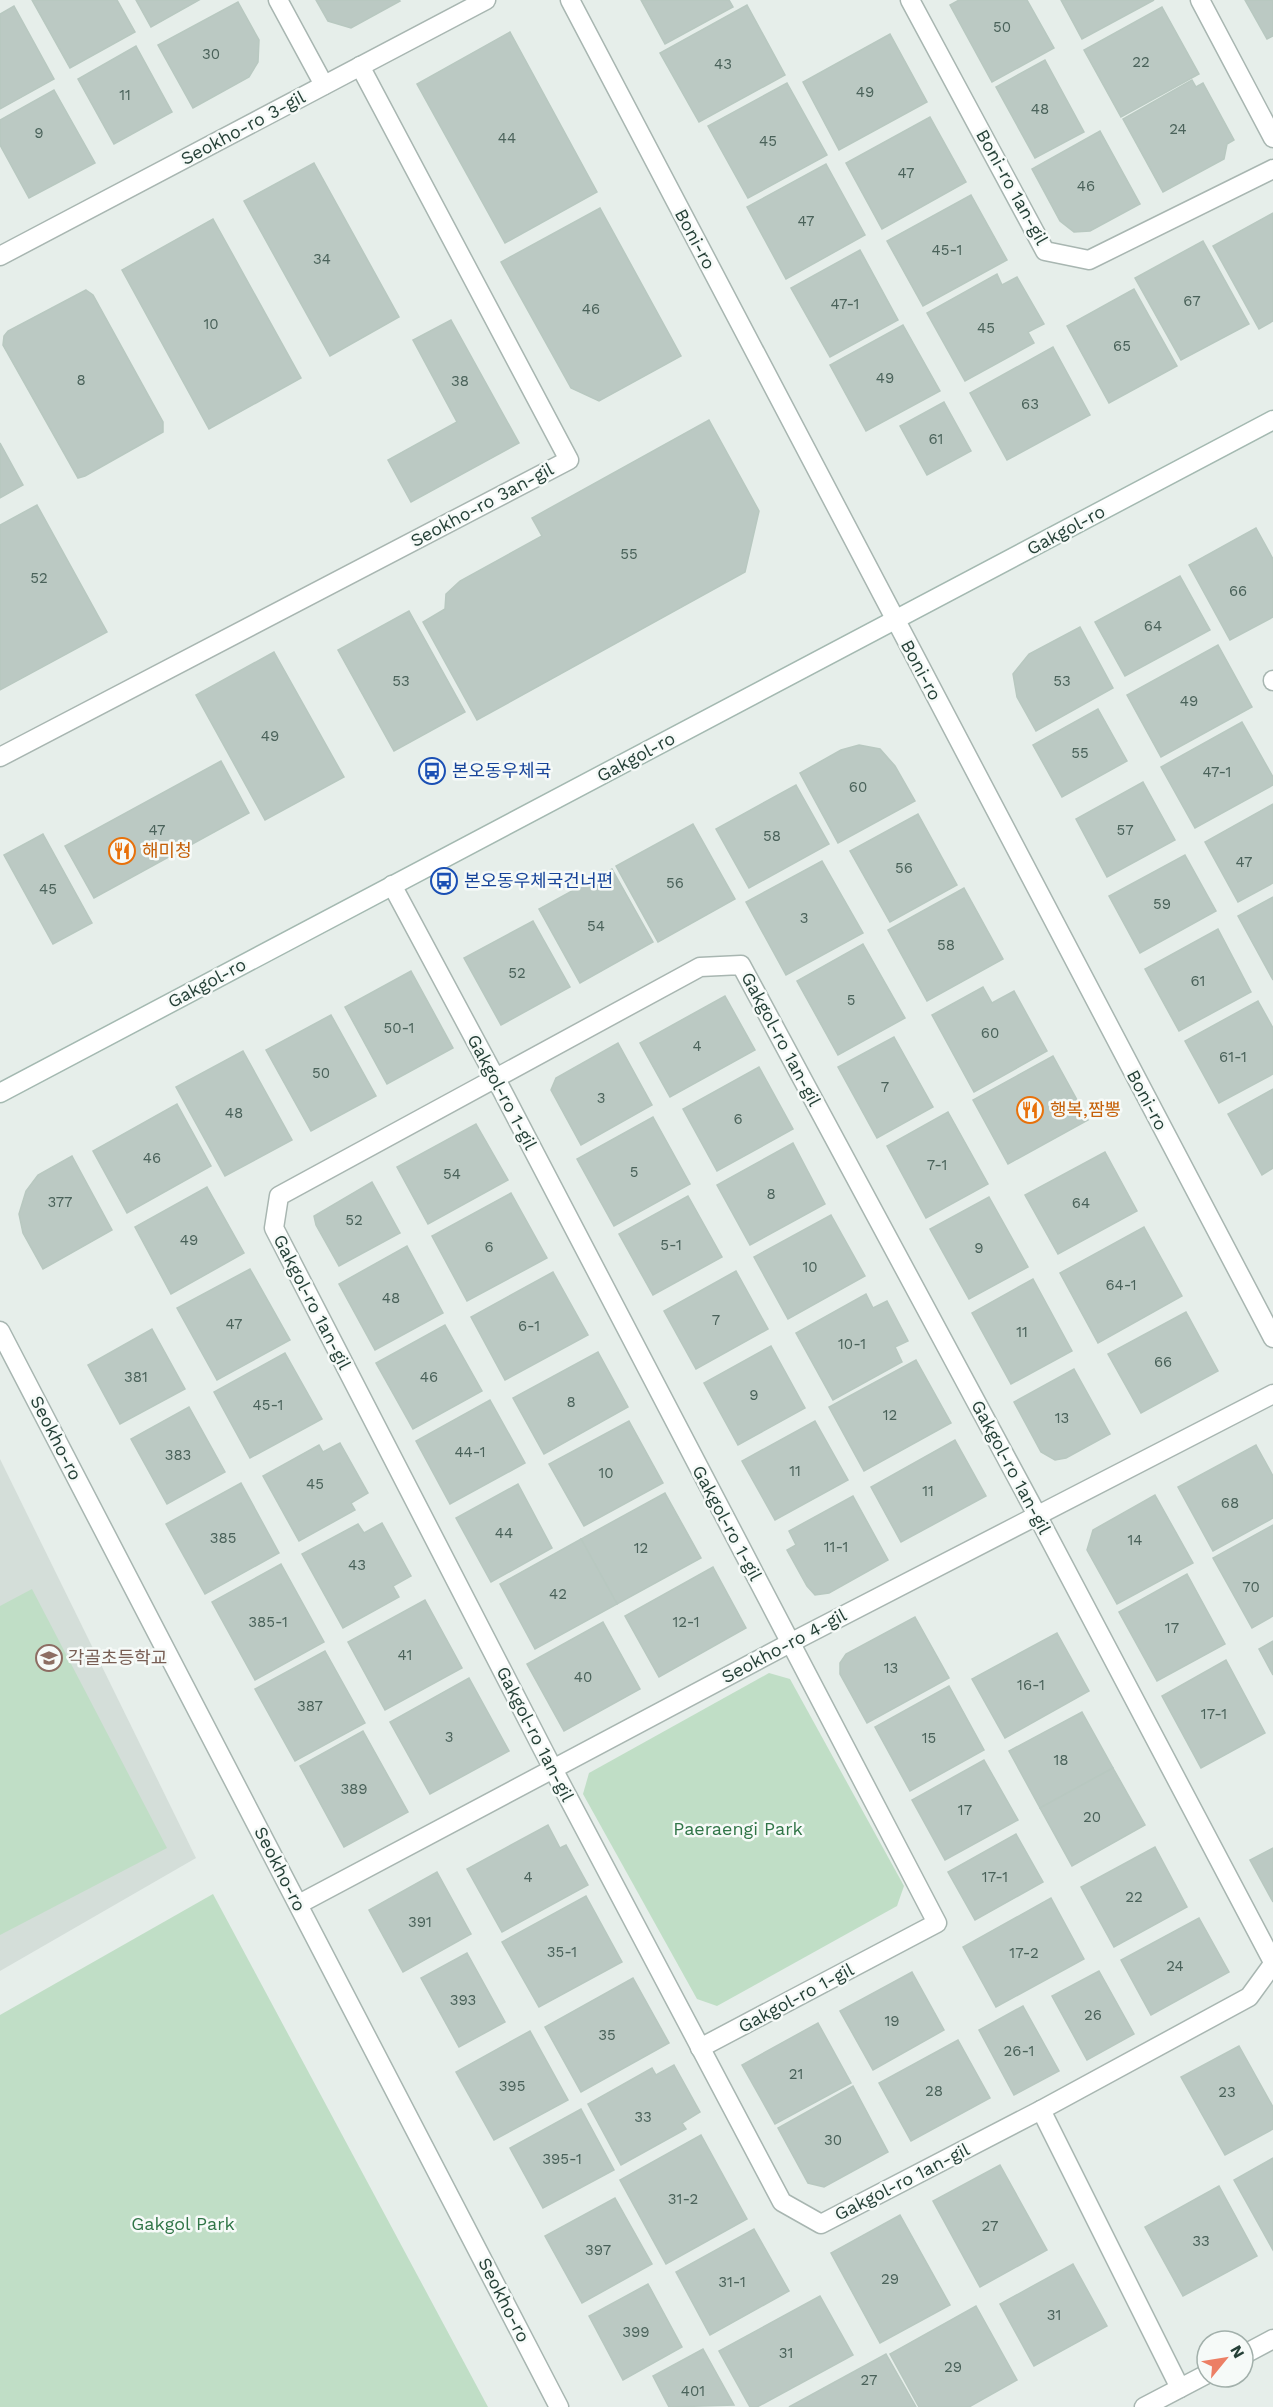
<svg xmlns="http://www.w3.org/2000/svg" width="1273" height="2407" font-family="'Work Sans','Noto Sans KR',sans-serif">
<rect width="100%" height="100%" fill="#e6eeea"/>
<path fill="#d4ded9" d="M0 1459 196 1858 0 1971Z"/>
<g fill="#c0dec6">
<path d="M32 1589 167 1848 0 1935V1606Z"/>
<path d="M769 1673 790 1679 904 1886 897 1906 717 2006 697 1999 583 1794 589 1773Z"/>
<path d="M213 1894 488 2407H0V2015Z"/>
</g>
<g fill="#bbc9c3" stroke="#b8c8c0" stroke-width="1.5">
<path d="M32 0H117L135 32 70 68Z"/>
<path d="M136 0H199L151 27Z"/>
<path d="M316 0H399L400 1 351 28 328 21Z"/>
<path d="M641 0H729L733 7 665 44Z"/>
<path d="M959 0H1027L1054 48 992 82 950 5Z"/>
<path d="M1061 0H1154L1082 39Z"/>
<path d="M1245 0H1273V36L1267 39Z"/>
<path d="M238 2 259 40 258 62 249 77 193 108 158 45Z"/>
<path d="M747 5 785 75 699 122 660 53Z"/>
<path d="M14 6 54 79 0 109V14Z"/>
<path d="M1162 7 1199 74 1121 117 1084 50Z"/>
<path d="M510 32 597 192 505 243 417 84Z"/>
<path d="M890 34 927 102 839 150 803 82Z"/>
<path d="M136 46 172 112 114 144 78 79Z"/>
<path d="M1045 60 1084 132 1035 158 996 87Z"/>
<path d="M1192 80 1196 87 1203 83 1234 140 1227 144 1224 159 1163 192 1123 119Z"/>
<path d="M787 83 827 155 748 198 708 126Z"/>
<path d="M54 90 95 163 29 198 0 145V120Z"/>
<path d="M930 117 966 182 882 229 846 163Z"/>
<path d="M1100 131 1140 204 1090 231 1074 232 1060 221 1032 169Z"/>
<path d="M314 163 399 317 330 356 244 201Z"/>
<path d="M826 164 865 235 786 279 747 207Z"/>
<path d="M971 195 1007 260 923 306 887 241Z"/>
<path d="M600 208 681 356 599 401 571 388 501 262Z"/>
<path d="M1273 213V321L1259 329 1213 246Z"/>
<path d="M213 219 301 378 209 429 122 270Z"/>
<path d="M1203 241 1249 324 1181 360 1135 278Z"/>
<path d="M860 250 898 320 830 357 791 288Z"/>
<path d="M997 274 1002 285 1017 277 1044 324 1028 332 1034 343 965 381 927 313Z"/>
<path d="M1134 289 1177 366 1109 403 1067 326Z"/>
<path d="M86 290 93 295 163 422V432L85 476 78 478 3 345 4 336 8 331Z"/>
<path d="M451 320 519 443 411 502 388 460 457 422 413 340Z"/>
<path d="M903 325 940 391 866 431 830 365Z"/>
<path d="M1053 347 1090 415 1007 460 970 393Z"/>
<path d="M944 402 971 451 927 475 900 426Z"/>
<path d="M709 420 759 511 745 572 477 720 423 622 445 609 446 594 460 581 542 536 532 518Z"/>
<path d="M0 443 23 485 0 498Z"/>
<path d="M37 505 107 632 0 690V525Z"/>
<path d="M1256 528 1273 559V617L1230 640 1189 565Z"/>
<path d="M1180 576 1210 630 1125 676 1095 622Z"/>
<path d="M409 611 465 712 394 751 338 650Z"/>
<path d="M1080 627 1113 688 1036 731 1017 697 1013 674 1029 654Z"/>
<path d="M1218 645 1252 707 1161 757 1127 695Z"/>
<path d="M274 652 344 777 265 820 196 695Z"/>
<path d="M1098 709 1127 761 1062 797 1033 745Z"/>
<path d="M1242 722 1273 777V785L1195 828 1161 767Z"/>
<path d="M859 745 880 749 895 766 915 801 838 843 800 773 841 750Z"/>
<path d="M221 761 249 813 94 898 65 846Z"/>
<path d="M1143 782 1175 840 1107 877 1076 819Z"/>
<path d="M796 785 829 844 749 888 716 829Z"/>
<path d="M1273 804V883L1238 902 1205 842Z"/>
<path d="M918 814 957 885 890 922 850 851Z"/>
<path d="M693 824 735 899 658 942 616 866Z"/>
<path d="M43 834 92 923 53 944 4 855Z"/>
<path d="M1185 855 1216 911 1140 953 1109 896Z"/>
<path d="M822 861 863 933 786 975 746 902Z"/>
<path d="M612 869 653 942 580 983 539 909Z"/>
<path d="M964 888 1003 959 927 1001 888 930Z"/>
<path d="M1273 897V980L1238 916Z"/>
<path d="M533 921 570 987 501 1025 464 958Z"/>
<path d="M1218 929 1251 992 1179 1031 1145 969Z"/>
<path d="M863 944 905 1018 838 1055 797 981Z"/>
<path d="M411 971 453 1048 387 1084 345 1007Z"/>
<path d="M983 987 992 1003 1014 991 1047 1051 974 1092 932 1015Z"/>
<path d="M725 996 755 1050 670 1097 640 1043Z"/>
<path d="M1258 1001 1273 1028V1074L1219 1103 1185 1041Z"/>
<path d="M331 1015 376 1096 311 1131 266 1050Z"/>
<path d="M894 1037 933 1107 877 1138 838 1067Z"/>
<path d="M618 1043 652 1105 581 1145 551 1090 556 1078Z"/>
<path d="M243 1051 292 1140 225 1176 176 1087Z"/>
<path d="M1053 1056 1088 1120 1008 1164 973 1100Z"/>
<path d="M759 1067 793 1129 717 1171 683 1109Z"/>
<path d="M1273 1089V1168L1262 1175 1228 1114Z"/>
<path d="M177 1104 211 1166 127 1213 93 1151Z"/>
<path d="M948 1112 988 1184 926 1218 887 1146Z"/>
<path d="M653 1117 690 1184 614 1226 577 1159Z"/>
<path d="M476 1124 508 1180 428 1224 397 1167Z"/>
<path d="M793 1143 825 1204 750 1245 717 1185Z"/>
<path d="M1105 1152 1137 1211 1058 1254 1025 1195Z"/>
<path d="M72 1156 112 1230 43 1269 23 1233 19 1214 26 1191 38 1175Z"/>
<path d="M372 1182 400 1233 339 1266 316 1225 314 1216Z"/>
<path d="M207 1187 244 1253 171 1294 135 1227Z"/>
<path d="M511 1193 547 1258 467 1301 432 1236Z"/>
<path d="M688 1196 722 1257 653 1295 619 1234Z"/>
<path d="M989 1197 1028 1267 969 1299 930 1229Z"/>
<path d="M831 1215 865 1276 788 1319 754 1257Z"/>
<path d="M1144 1227 1182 1296 1098 1343 1060 1273Z"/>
<path d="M407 1246 443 1313 375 1350 339 1284Z"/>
<path d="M250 1269 290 1340 217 1380 177 1308Z"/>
<path d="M736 1271 768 1329 696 1369 664 1311Z"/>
<path d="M553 1272 588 1335 505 1380 471 1317Z"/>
<path d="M1033 1279 1072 1351 1011 1384 972 1313Z"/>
<path d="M866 1294 873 1308 887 1301 908 1341 895 1347 902 1362 833 1400 796 1333Z"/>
<path d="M1186 1312 1218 1371 1141 1413 1108 1354Z"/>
<path d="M445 1325 482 1391 413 1429 376 1363Z"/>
<path d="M152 1329 185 1389 120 1424 88 1365Z"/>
<path d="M771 1346 805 1408 738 1445 704 1383Z"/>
<path d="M598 1352 628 1407 544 1454 513 1398Z"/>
<path d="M285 1353 322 1419 250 1458 214 1392Z"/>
<path d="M916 1360 951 1423 864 1471 829 1407Z"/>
<path d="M1074 1369 1110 1434 1066 1458 1055 1460 1041 1452 1014 1402Z"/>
<path d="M490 1400 525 1463 450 1504 416 1441Z"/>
<path d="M189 1407 225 1472 167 1504 131 1439Z"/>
<path d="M629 1421 663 1483 584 1526 549 1464Z"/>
<path d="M815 1421 848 1480 775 1520 742 1461Z"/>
<path d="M955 1440 986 1496 901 1542 871 1487Z"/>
<path d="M340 1443 368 1493 351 1503 355 1510 299 1541 263 1476 319 1445 323 1452Z"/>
<path d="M1256 1445 1273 1476V1518L1213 1551 1178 1487Z"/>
<path d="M241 1483 279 1553 205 1594 166 1524Z"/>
<path d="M518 1484 552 1548 491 1582 456 1518Z"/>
<path d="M665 1493 701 1558 617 1604 581 1539Z"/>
<path d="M1155 1495 1193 1563 1117 1604 1087 1550 1093 1530Z"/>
<path d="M853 1496 888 1560 829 1593 815 1595 807 1586 787 1550 796 1545 789 1531Z"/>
<path d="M382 1523 411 1576 393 1586 399 1597 343 1628 302 1554 358 1524 364 1533Z"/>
<path d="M1273 1525V1616L1252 1628 1213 1558Z"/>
<path d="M581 1539 617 1604 535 1649 500 1584Z"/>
<path d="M281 1564 324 1642 255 1680 212 1602Z"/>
<path d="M713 1567 746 1628 659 1677 625 1616Z"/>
<path d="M1187 1574 1225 1644 1157 1681 1119 1612Z"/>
<path d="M425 1600 462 1668 385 1710 348 1642Z"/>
<path d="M915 1617 949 1678 867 1723 840 1674V1663L846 1654Z"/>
<path d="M603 1622 640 1689 564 1731 527 1664Z"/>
<path d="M1057 1633 1089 1691 1005 1738 972 1679Z"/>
<path d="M1273 1641V1675L1259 1649Z"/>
<path d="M325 1651 365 1723 295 1761 255 1689Z"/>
<path d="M1226 1660 1265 1733 1201 1768 1162 1696Z"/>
<path d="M469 1678 509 1751 430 1794 390 1722Z"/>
<path d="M949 1686 984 1750 910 1791 875 1727Z"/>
<path d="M1082 1712 1113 1768 1040 1808 1009 1751Z"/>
<path d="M363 1731 408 1812 344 1847 300 1766Z"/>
<path d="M984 1760 1018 1820 945 1860 912 1800Z"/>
<path d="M1113 1768 1145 1825 1072 1866 1040 1808Z"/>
<path d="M548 1825 560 1848 566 1845 588 1885 502 1932 467 1869Z"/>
<path d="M1016 1834 1043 1882 975 1920 948 1872Z"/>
<path d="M1155 1847 1187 1907 1114 1947 1081 1887Z"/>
<path d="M1273 1848V1902L1250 1860Z"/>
<path d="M437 1872 471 1934 403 1972 369 1910Z"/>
<path d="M586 1896 622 1962 539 2007 502 1942Z"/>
<path d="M1051 1898 1084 1959 996 2007 963 1947Z"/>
<path d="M1199 1918 1229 1972 1151 2015 1121 1960Z"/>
<path d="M467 1953 505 2022 459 2047 421 1978Z"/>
<path d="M1099 1971 1134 2034 1087 2060 1052 1996Z"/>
<path d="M912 1972 944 2030 873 2070 840 2011Z"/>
<path d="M633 1978 669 2043 581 2092 545 2027Z"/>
<path d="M1023 2006 1059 2071 1014 2095 979 2030Z"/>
<path d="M818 2023 851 2083 775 2124 742 2065Z"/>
<path d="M530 2031 568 2100 494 2140 456 2072Z"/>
<path d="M958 2040 990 2098 911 2141 879 2083Z"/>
<path d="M1239 2046 1273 2107V2129L1225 2155 1181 2077Z"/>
<path d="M674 2065 700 2112 682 2123 686 2129 621 2165 588 2104 652 2068 656 2075Z"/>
<path d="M853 2086 888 2152 824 2187 808 2183 778 2128Z"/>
<path d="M581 2109 614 2170 543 2208 510 2148Z"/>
<path d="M701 2135 747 2219 666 2264 620 2180Z"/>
<path d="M1273 2158V2250L1234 2180Z"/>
<path d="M1000 2165 1047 2250 980 2287 933 2201Z"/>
<path d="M1219 2186 1257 2256 1183 2296 1145 2227Z"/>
<path d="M615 2198 652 2264 582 2303 545 2236Z"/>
<path d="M900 2215 950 2305 880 2343 831 2253Z"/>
<path d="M754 2229 789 2291 710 2335 676 2272Z"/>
<path d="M1073 2264 1107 2326 1034 2366 1000 2304Z"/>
<path d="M648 2284 682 2347 623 2380 589 2316Z"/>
<path d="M820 2296 853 2355 757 2407H750L719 2351Z"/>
<path d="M976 2306 1017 2380 969 2407H919L890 2354Z"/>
<path d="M703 2349 734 2405 669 2407 653 2376Z"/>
<path d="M886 2354 916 2407H789Z"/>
</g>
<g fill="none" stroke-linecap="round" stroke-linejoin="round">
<defs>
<g id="minor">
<path d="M278 0 324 85"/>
<path d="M570 0 1273 1338"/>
<path d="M910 0 1045 251 1089 260 1273 169"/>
<path d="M1200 0 1273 138"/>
<path d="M0 256 486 0"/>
<path d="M1273 680V681"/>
<path d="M0 757 569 460 360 66"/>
<path d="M392 885 496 1079 937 1923 700 2048"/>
<path d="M299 1904 790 1643 1273 1394"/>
<path d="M1273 1962 1037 1515 741 965 700 967 279 1196 274 1228 553 1769 782 2202 821 2224 1041 2110 1249 1997 1273 1964"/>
<path d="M1041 2110 1180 2388"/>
</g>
<g id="tertiary">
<path d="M0 1331 559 2407"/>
<path d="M1243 2355 1273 2339"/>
<path d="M1144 2407 1207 2374"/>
</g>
<path id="secondary" d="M0 1093 1273 420"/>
</defs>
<use href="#minor" stroke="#a8b6b1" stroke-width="21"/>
<use href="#tertiary" stroke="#a8b6b1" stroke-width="21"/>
<use href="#secondary" stroke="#a4b9b1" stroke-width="21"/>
<use href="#minor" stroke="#fff" stroke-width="18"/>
<use href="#tertiary" stroke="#fff" stroke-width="18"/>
<use href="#secondary" stroke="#fff" stroke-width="18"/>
</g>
<defs>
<symbol id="bus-ring" viewBox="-11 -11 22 22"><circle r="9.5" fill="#f6faf8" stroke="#1a4fb4" stroke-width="1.5"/><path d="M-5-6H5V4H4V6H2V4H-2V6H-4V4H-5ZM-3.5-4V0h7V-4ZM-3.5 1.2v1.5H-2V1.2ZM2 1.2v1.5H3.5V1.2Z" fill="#1a4fb4"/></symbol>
<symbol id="restaurant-ring" viewBox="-11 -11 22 22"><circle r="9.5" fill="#f6faf8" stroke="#e8710a" stroke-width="1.5"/><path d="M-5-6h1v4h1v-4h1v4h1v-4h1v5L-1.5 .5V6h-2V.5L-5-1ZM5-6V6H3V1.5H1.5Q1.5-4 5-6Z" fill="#e8710a"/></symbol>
<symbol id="school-ring" viewBox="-11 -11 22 22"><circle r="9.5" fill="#f6faf8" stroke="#8d6e63" stroke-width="1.5"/><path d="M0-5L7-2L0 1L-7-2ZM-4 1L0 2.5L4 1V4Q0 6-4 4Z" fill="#8d6e63"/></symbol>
</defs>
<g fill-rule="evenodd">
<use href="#bus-ring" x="417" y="756" width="30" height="30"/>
<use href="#restaurant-ring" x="107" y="836" width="30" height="30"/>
<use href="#bus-ring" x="429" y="866" width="30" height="30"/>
<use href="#restaurant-ring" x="1015" y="1095" width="30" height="30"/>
<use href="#school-ring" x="34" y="1643" width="30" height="30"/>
</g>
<g text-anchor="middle" stroke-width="5" stroke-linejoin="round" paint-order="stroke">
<g font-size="15" fill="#4a625a">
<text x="1002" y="32">50</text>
<text x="211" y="59">30</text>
<text x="1141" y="67">22</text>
<text x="723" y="69">43</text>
<text x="865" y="97">49</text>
<text x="125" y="100">11</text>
<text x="1040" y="114">48</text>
<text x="1178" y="134">24</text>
<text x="39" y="138">9</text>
<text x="507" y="143">44</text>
<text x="768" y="146">45</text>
<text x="906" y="178">47</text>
<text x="1086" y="191">46</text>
<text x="806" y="226">47</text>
<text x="947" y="255">45-1</text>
<text x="322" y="264">34</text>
<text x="1192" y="306">67</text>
<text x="845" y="309">47-1</text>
<text x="591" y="314">46</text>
<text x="211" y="329">10</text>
<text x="986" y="333">45</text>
<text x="1122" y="351">65</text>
<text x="885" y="383">49</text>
<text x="81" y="385">8</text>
<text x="460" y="386">38</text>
<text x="1030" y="409">63</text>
<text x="936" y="444">61</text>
<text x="629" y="559">55</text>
<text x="39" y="583">52</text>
<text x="1238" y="596">66</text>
<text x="1153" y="631">64</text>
<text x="401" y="686">53</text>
<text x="1062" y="686">53</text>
<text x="1189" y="706">49</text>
<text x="270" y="741">49</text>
<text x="1080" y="758">55</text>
<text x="1217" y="777">47-1</text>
<text x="858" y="792">60</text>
<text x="157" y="835">47</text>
<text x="1125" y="835">57</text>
<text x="772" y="841">58</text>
<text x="1244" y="867">47</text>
<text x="904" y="873">56</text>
<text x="675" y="888">56</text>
<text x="48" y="894">45</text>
<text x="1162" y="909">59</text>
<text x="804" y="923">3</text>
<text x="596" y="931">54</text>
<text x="946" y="950">58</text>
<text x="517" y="978">52</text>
<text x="1198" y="986">61</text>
<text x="851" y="1005">5</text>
<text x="399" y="1033">50-1</text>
<text x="990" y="1038">60</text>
<text x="697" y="1051">4</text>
<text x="1233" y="1062">61-1</text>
<text x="321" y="1078">50</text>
<text x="885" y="1092">7</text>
<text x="601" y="1103">3</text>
<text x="234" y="1118">48</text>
<text x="738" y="1124">6</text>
<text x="152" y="1163">46</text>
<text x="937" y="1170">7-1</text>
<text x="634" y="1177">5</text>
<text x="452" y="1179">54</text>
<text x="771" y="1199">8</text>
<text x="60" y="1207">377</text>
<text x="1081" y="1208">64</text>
<text x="354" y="1225">52</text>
<text x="189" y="1245">49</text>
<text x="671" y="1250">5-1</text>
<text x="489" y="1252">6</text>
<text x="979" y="1253">9</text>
<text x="810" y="1272">10</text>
<text x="1121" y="1290">64-1</text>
<text x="391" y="1303">48</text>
<text x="716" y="1325">7</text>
<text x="234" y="1329">47</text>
<text x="529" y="1331">6-1</text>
<text x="1022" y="1337">11</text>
<text x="852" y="1349">10-1</text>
<text x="1163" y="1367">66</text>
<text x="136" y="1382">381</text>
<text x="429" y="1382">46</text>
<text x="754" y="1400">9</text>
<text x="571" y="1407">8</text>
<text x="268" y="1410">45-1</text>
<text x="890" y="1420">12</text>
<text x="1062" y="1423">13</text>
<text x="470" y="1457">44-1</text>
<text x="178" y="1460">383</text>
<text x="795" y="1476">11</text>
<text x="606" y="1478">10</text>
<text x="315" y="1489">45</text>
<text x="928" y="1496">11</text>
<text x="1230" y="1508">68</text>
<text x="504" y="1538">44</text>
<text x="223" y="1543">385</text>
<text x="1135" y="1545">14</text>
<text x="836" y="1552">11-1</text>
<text x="641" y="1553">12</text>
<text x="357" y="1570">43</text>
<text x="1251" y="1592">70</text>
<text x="558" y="1599">42</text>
<text x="268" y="1627">385-1</text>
<text x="686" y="1627">12-1</text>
<text x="1172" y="1633">17</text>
<text x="405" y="1660">41</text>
<text x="891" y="1673">13</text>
<text x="583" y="1682">40</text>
<text x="1031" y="1690">16-1</text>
<text x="310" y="1711">387</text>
<text x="1214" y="1719">17-1</text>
<text x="449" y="1742">3</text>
<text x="929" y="1743">15</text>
<text x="1061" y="1765">18</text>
<text x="354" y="1794">389</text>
<text x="965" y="1815">17</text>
<text x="1092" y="1822">20</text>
<text x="528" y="1882">4</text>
<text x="995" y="1882">17-1</text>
<text x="1134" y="1902">22</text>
<text x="420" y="1927">391</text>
<text x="562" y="1957">35-1</text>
<text x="1024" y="1958">17-2</text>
<text x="1175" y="1971">24</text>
<text x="463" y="2005">393</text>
<text x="1093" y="2020">26</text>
<text x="892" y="2026">19</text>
<text x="607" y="2040">35</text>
<text x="1019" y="2056">26-1</text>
<text x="796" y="2079">21</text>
<text x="512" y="2091">395</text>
<text x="934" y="2096">28</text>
<text x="1227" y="2097">23</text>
<text x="643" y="2122">33</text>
<text x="833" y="2145">30</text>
<text x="562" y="2164">395-1</text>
<text x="683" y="2204">31-2</text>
<text x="990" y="2231">27</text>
<text x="1201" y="2246">33</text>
<text x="598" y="2255">397</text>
<text x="890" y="2284">29</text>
<text x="732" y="2287">31-1</text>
<text x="1054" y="2320">31</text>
<text x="636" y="2337">399</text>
<text x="786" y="2358">31</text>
<text x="953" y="2372">29</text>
<text x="869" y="2385">27</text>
<text x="693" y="2396">401</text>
</g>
<g font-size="18" fill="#254037" stroke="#f6faf8">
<text transform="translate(243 128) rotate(-28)" y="6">Seokho-ro 3-gil</text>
<text transform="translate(1012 187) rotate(61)" y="6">Boni-ro 1an-gil</text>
<text transform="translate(695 239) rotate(62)" y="6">Boni-ro</text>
<text transform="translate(482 505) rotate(-28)" y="6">Seokho-ro 3an-gil</text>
<text transform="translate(1066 530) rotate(-28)" y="6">Gakgol-ro</text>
<text transform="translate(921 670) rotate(62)" y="6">Boni-ro</text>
<text transform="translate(636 757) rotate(-28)" y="6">Gakgol-ro</text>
<text transform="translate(207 983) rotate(-28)" y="6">Gakgol-ro</text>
<text transform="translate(781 1039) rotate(62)" y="6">Gakgol-ro 1an-gil</text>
<text transform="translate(502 1092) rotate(62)" y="6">Gakgol-ro 1-gil</text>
<text transform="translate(1147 1100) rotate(62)" y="6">Boni-ro</text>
<text transform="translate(312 1302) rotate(63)" y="6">Gakgol-ro 1an-gil</text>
<text transform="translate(56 1438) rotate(63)" y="6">Seokho-ro</text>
<text transform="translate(1011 1467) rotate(62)" y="6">Gakgol-ro 1an-gil</text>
<text transform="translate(727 1523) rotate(62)" y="6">Gakgol-ro 1-gil</text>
<text transform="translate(784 1646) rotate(-28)" y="6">Seokho-ro 4-gil</text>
<text transform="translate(535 1734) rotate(63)" y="6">Gakgol-ro 1an-gil</text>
<text transform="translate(280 1869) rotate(63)" y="6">Seokho-ro</text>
<text transform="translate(796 1998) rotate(-28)" y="6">Gakgol-ro 1-gil</text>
<text transform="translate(902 2182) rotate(-27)" y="6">Gakgol-ro 1an-gil</text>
<text transform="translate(504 2300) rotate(63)" y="6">Seokho-ro</text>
</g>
<g font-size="18" fill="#164399" stroke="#f6faf8" text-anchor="start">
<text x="452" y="777">본오동우체국</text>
<text x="464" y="887">본오동우체국건너편</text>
</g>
<g font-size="18" fill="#c56008" stroke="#f6faf8" text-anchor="start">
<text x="142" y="857">해미청</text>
<text x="1050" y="1116">행복,짬뽕</text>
</g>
<g font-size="18" fill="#785e54" stroke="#f6faf8" text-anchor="start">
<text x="68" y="1664">각골초등학교</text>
</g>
<g font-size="18" fill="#307547" stroke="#f6faf8">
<text x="738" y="1835">Paeraengi Park</text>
<text x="183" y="2230">Gakgol Park</text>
</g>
</g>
<g transform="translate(1225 2359) rotate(60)"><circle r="28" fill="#f6faf8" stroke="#a2b0ab" stroke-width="1.5"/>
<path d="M0-4.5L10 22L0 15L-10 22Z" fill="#ec7f65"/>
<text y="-9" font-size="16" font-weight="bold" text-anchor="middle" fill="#254037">N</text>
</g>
</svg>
